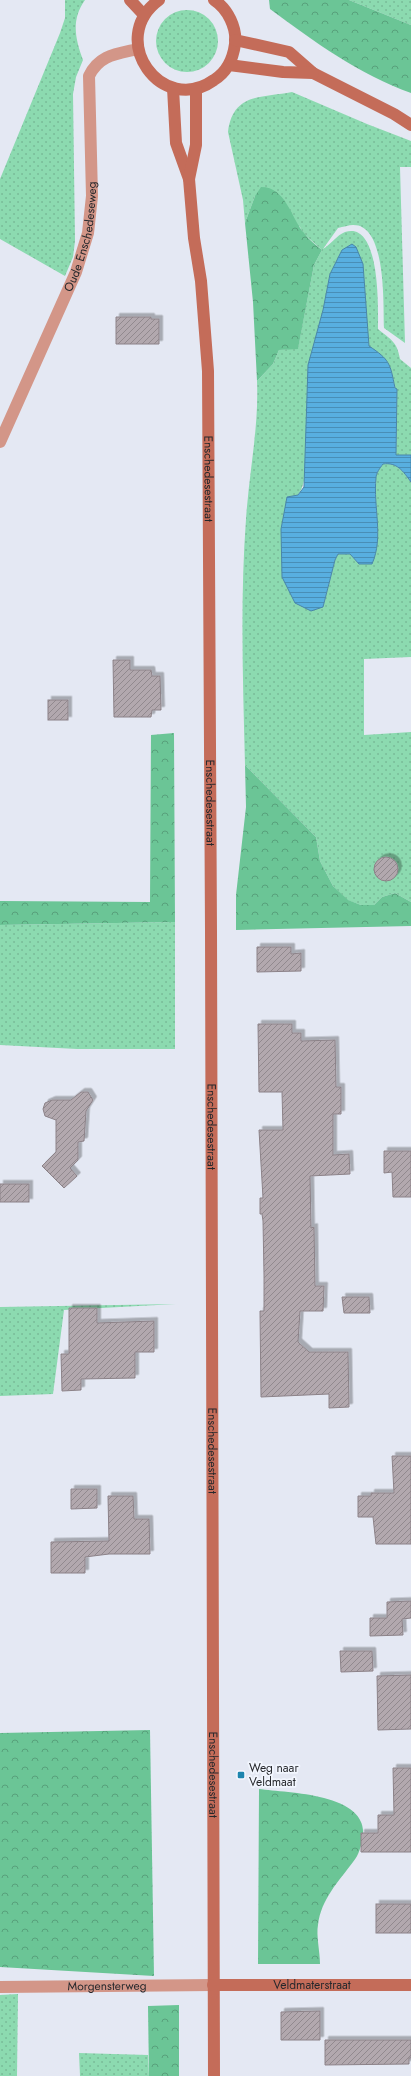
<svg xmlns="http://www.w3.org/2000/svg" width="411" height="2076" font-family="Jost,sans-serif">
<defs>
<pattern id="grass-dots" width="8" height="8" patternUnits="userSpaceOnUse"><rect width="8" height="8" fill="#8cdab0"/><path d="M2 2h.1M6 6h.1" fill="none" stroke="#79bb98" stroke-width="1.8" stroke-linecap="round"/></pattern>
<pattern id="forest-crowns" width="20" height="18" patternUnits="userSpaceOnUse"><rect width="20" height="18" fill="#6bc596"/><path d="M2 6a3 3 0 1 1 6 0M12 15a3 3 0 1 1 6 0" fill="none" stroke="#58a07b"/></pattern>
<pattern id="water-rules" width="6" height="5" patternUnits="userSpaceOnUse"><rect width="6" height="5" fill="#58afe0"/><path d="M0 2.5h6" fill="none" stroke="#498eb6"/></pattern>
<pattern id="building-hatch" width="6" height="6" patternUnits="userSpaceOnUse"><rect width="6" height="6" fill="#b2a8ae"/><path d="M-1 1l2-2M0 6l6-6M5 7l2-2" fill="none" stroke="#91898e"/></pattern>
<filter id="shadow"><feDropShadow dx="3.5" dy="-3.5" stdDeviation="0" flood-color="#0004"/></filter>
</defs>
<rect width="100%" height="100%" fill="#e4e8f3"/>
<g fill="url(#grass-dots)">
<path d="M65 0H85C71 20 75 38 83 60L76 77 73 94 75 241 73 257 65 276 0 239V179L60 33 65 18Z"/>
<path d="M349 0H411V25Z"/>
<circle cx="187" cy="41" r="31"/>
<path d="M292 92 367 124 411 141V167H400L405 343 384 328C383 306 387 224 353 225 349 225 343 227 338 228L323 249C330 245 337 235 345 232 381 220 378 310 378 329 391 340 397 341 400 359L411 368V455H396L397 390 395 388C390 365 389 359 369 347L366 328 330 274C320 327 314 381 308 435 305 454 309 480 298 495L323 607 335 560 338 554H350L359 564H371C384 537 373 507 376 478 376 473 380 468 383 464 397 462 403 471 411 482V657L364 659V735L411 732V902L395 893 382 897 374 905H361L347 900 333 886 320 861 316 837 245 765C243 684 240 601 246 519 249 473 259 427 257 381L273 364 279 350 298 348 314 265 322 250 303 233 300 227 255 196 245 223 243 200 228 132C233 93 261 98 292 92Z"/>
<path d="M175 922V1049H77L0 1045V925Z"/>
<path d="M176 1304 64 1310 53 1394 0 1396V1307Z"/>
<path d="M18 1994 17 2076H0V1995Z"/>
<path d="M79 2053 148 2055 149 2076H80Z"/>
</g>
<g fill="url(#forest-crowns)">
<path d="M269 0H349L411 25V93C360 75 313 41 270 9Z"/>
<path d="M261 187C286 187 291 218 304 233 309 240 316 245 322 250L314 265 298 349 279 350 273 364 257 381 253 302 245 223 255 196Z"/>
<path d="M174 733 175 922 0 925V901L150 902 151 735Z"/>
<path d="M245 765 316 837 320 861 333 886 348 900 361 905H374L382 897 395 893 411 902V926L236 930V895L246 807Z"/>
<path d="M150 1730 154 1976 0 1967V1733Z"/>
<path d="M259 1789C288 1793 369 1793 363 1837 361 1846 359 1855 353 1862 339 1881 321 1899 318 1925 316 1935 320 1952 320 1964H258Z"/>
<path d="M179 2005V2076H149L148 2006Z"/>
</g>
<path fill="url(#water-rules)" stroke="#4986aa" d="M352 244 356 247 363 264 369 346C390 360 390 363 395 388L397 389 396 455H411V482C403 471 397 462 383 464 380 468 376 473 376 478 373 507 384 537 372 564H359L350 554H338L335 560 323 607 311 611 295 603 282 577 281 529 287 497 298 495 304 487 308 365 323 310 330 274 342 250Z"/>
<g fill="url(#building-hatch)" stroke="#8c8288" filter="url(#shadow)">
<path d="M116 317H151V319H159V344H116Z"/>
<path d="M113 660H130V670H151L152 676H160L161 710H152L151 717H114Z"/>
<rect x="48" y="700" width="20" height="20"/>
<circle cx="386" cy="869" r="12"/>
<path d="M257 947H291V954L301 953V971L257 972Z"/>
<path d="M258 1024H292V1033H301V1041L335 1040 336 1087H341V1114H333V1155L349 1154 350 1174 310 1176 311 1228 314 1227 315 1286H324L323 1311H300L298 1342 309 1352H348L349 1407 329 1408V1394L261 1397 260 1311H264V1275L263 1221 262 1214H260V1198H263L259 1130H283L282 1092H259Z"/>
<path d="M81 1092H88L93 1100 86 1111 84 1141 78 1142V1160L70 1168 77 1176 64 1188 42 1166 56 1152V1120L45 1116 43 1109 45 1103 52 1100H71Z"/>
<path d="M384 1151H411V1197H393L392 1172 384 1173Z"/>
<rect x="0" y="1184" width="29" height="18"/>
<path d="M342 1297H369L370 1313H344Z"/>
<path d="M69 1308H97V1323L154 1321V1352H135V1378L81 1379V1390L62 1391 61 1354H69Z"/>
<path d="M392 1456H411V1544H376L373 1517H358V1496H371V1493H394Z"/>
<path d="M71 1489H97V1508L71 1509Z"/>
<path d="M108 1496H133L134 1519H149L150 1554H109L85 1557V1573H51V1542L109 1541Z"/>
<path d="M411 1601V1618L402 1619 403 1635 370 1636V1618H387V1602Z"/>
<path d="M340 1651H372L373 1671 341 1672Z"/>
<path d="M411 1675V1729L378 1730 377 1676Z"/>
<path d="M393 1768H411V1852H361V1833H378V1815H394Z"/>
<rect x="376" y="1904" width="35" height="29"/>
<path d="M320 2011V2040H281V2012Z"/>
<path d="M325 2040H411V2058H409V2064L325 2065Z"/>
</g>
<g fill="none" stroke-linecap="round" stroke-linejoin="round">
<g stroke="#d39688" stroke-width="12">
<path id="s1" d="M0 442 76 272 88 233 92 196 89 76C99 55 116 54 138 49"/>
<path id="s2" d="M0 1987 213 1985"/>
</g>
<g stroke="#c46c59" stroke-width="12">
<path d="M130 0 144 15"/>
<path d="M159 0C106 39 162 117 214 80 227 72 233 59 235 44 237 28 228 9 214 0"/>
<path d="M235 40 289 52 313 73 394 114 411 125"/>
<path d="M229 65 283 72 313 73"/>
<path id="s3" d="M173 88 176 143 189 179 194 238 201 281 208 371 211 931 214 2076"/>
<path d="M189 179 196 145V89"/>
<path id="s4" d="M213 1985H411"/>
</g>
</g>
<rect fill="#1d85ae" stroke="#f2f6fe" stroke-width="1.5" x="237" y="1771" width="8" height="8" rx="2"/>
<g text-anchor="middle" stroke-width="3.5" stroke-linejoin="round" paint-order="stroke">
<g font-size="12" fill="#26282c" stroke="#f2f6fe">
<text dy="4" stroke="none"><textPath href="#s1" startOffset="222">Oude Enschedeseweg</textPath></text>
<text dy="4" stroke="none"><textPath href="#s3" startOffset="394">Enschedesestraat</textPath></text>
<text dy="4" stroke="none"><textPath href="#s3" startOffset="718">Enschedesestraat</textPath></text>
<text dy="4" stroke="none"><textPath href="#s3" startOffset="1042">Enschedesestraat</textPath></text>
<text dy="4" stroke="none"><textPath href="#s3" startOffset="1366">Enschedesestraat</textPath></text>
<text dy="4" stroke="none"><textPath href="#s3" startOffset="1690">Enschedesestraat</textPath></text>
<text dy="4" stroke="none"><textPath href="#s4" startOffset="99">Veldmaterstraat</textPath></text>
<text dy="4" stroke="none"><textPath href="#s2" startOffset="107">Morgensterweg</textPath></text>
</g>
<g font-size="12" fill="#26282c" stroke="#f2f6fe" text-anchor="start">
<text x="249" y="1772">Weg naar<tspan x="249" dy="14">Veldmaat</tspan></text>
</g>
</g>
</svg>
